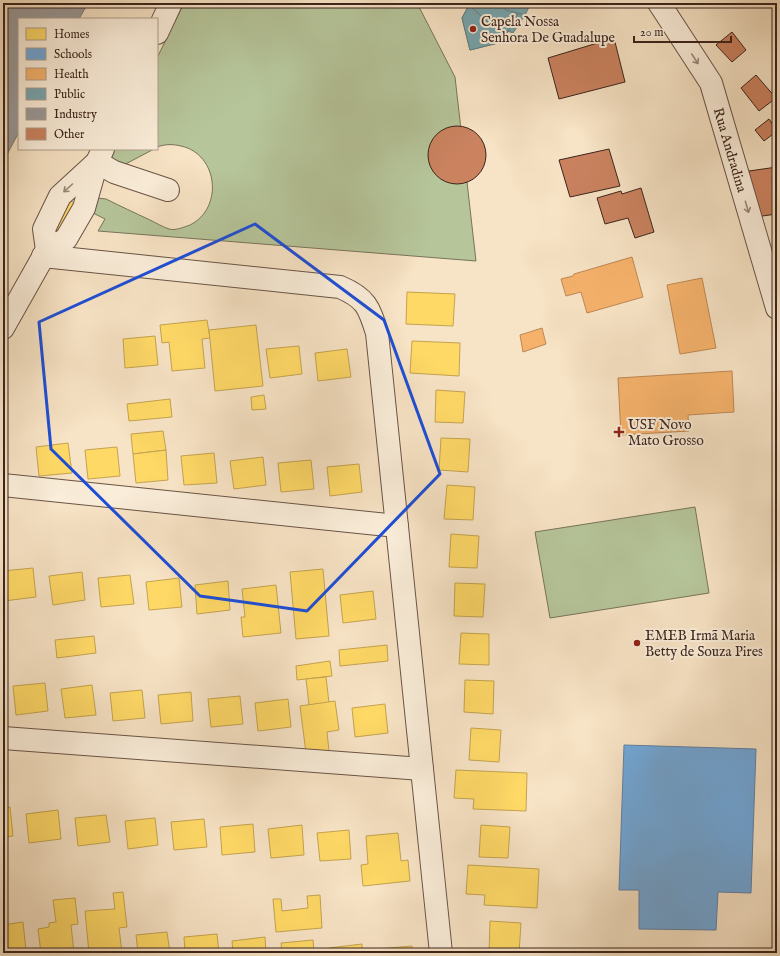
<svg xmlns="http://www.w3.org/2000/svg" width="780" height="956" font-family="'IM FELL English',serif">
<rect width="100%" height="100%" fill="#f7e3c5"/>
<filter id="stains"><feTurbulence type="fractalNoise" baseFrequency=".005" numOctaves="4"/><feColorMatrix values="0 0 0 0 .2 0 0 0 0 .09 0 0 0 0 .02 0 0 0 .5 -.17"/></filter>
<radialGradient id="worn" r=".72"><stop offset=".6" stop-color="#630" stop-opacity="0"/><stop offset="1" stop-color="#630" stop-opacity=".3"/></radialGradient>
<g fill="#b6c59a" stroke="#78745b">
<path d="M184 3H417L455 77 476 261 98 231 105 219 87 210 97 198 106 199C120 206 135 213 150 220 156 223 163 227 169 229 175 231 184 227 190 225 224 208 218 154 181 146 173 144 165 144 157 147V58Z"/>
<path d="M113 149H154L118 168 109 156Z"/>
<path d="M695 507 709 593 550 618 535 532Z"/>
</g>
<g fill="#ffd966" stroke="#c4a350">
<path d="M66 199 77 204 61 232 50 227Z"/>
<path d="M407 292 455 294 453 326 406 324Z"/>
<path d="M207 320 210 338 202 339 205 368 172 371 169 342 162 343 160 325Z"/>
<path d="M256 325 263 386 215 391 209 330Z"/>
<path d="M155 336 158 365 125 368 123 339Z"/>
<path d="M412 341 460 343 459 376 410 373Z"/>
<path d="M299 346 302 374 270 378 266 349Z"/>
<path d="M347 349 351 377 318 381 315 353Z"/>
<path d="M436 390 465 392 463 423 435 422Z"/>
<path d="M264 395 266 409 252 410 251 397Z"/>
<path d="M170 399 172 417 129 421 127 404Z"/>
<path d="M163 431 166 450 133 454 131 434Z"/>
<path d="M441 438 470 439 468 472 439 470Z"/>
<path d="M68 443 72 473 39 476 36 447Z"/>
<path d="M117 447 120 476 88 479 85 450Z"/>
<path d="M166 450 168 480 136 483 133 454Z"/>
<path d="M214 453 217 483 184 485 181 456Z"/>
<path d="M263 457 266 485 234 489 230 461Z"/>
<path d="M311 460 314 489 281 492 278 463Z"/>
<path d="M359 464 362 492 330 496 327 467Z"/>
<path d="M447 485 475 487 473 520 444 519Z"/>
<path d="M451 534 479 536 477 568 449 567Z"/>
<path d="M33 568 36 597 4 601 3 571Z"/>
<path d="M323 569 329 636 296 639 290 572Z"/>
<path d="M82 572 85 600 53 605 49 576Z"/>
<path d="M130 575 134 604 101 607 98 578Z"/>
<path d="M179 578 182 607 149 610 146 582Z"/>
<path d="M228 581 230 610 197 614 195 585Z"/>
<path d="M455 583 485 584 483 617 454 616Z"/>
<path d="M276 585 281 633 243 637 241 617H245L242 589Z"/>
<path d="M373 591 376 619 343 623 340 595Z"/>
<path d="M461 633 489 634V665L459 664Z"/>
<path d="M94 636 96 653 57 658 55 640Z"/>
<path d="M387 645 388 661 340 666 339 650Z"/>
<path d="M330 661 332 676 297 680 296 666Z"/>
<path d="M326 677 329 703 309 705 306 679Z"/>
<path d="M465 680 494 681 493 714 464 712Z"/>
<path d="M45 683 48 711 16 715 13 686Z"/>
<path d="M92 685 96 715 65 718 61 689Z"/>
<path d="M142 690 145 718 113 721 110 693Z"/>
<path d="M191 692 193 721 161 724 158 695Z"/>
<path d="M240 696 243 724 211 727 208 699Z"/>
<path d="M288 699 291 727 258 731 255 703Z"/>
<path d="M335 701 339 730 327 732 329 751 306 753 300 706Z"/>
<path d="M385 704 388 733 355 737 352 708Z"/>
<path d="M471 728 501 730 499 762 469 760Z"/>
<path d="M456 770 527 773 526 811 473 809 474 799 454 798Z"/>
<path d="M10 807 13 836 3 837V808Z"/>
<path d="M58 810 61 839 29 843 26 814Z"/>
<path d="M106 815 110 842 78 846 75 818Z"/>
<path d="M155 818 158 845 128 849 125 821Z"/>
<path d="M204 819 207 847 174 850 171 822Z"/>
<path d="M253 824 255 852 222 855 220 827Z"/>
<path d="M302 825 304 855 271 858 268 829Z"/>
<path d="M481 825 510 827 508 858 479 857Z"/>
<path d="M349 830 351 859 320 861 317 833Z"/>
<path d="M398 833 401 861 408 860 410 881 363 886 361 865 368 864 366 836Z"/>
<path d="M468 865 539 869 537 908 484 905 485 895 466 894Z"/>
<path d="M123 892 127 927 119 928 122 953H89L85 911 115 909 113 893Z"/>
<path d="M320 895 322 928 276 932 273 899H281L282 911 308 908 307 896Z"/>
<path d="M75 898 78 924 71 925 74 953H41L38 929 49 927V923L56 922 53 900Z"/>
<path d="M490 921 521 923 519 953H489Z"/>
<path d="M23 922 26 951 3 953V925Z"/>
<path d="M167 932 170 953H138L136 935Z"/>
<path d="M217 934 219 953H185L184 937Z"/>
<path d="M265 937 266 953H233L232 941Z"/>
<path d="M313 940 314 953H282L281 943Z"/>
<path d="M362 944V953H329V948Z"/>
<path d="M412 946V953H379L378 949Z"/>
</g>
<path fill="#6fa8dc" stroke="#5f80a2" d="M624 745 756 749 751 893 718 892 716 930 639 929V890H619Z"/>
<g fill="#f6b26b" stroke="#be8753">
<path d="M632 257 643 297 587 313 581 292 566 296 561 279 573 276 574 274Z"/>
<path d="M702 278 716 348 680 354 667 285Z"/>
<path d="M542 328 546 344 523 352 520 335Z"/>
<path d="M732 371 734 412 688 415 689 431 621 435 618 378Z"/>
</g>
<g fill="#76a5af" stroke="#647e83">
<path d="M467 3H497L506 10 525 15 513 33 491 25Z"/>
<path d="M470 3H524L502 42 470 50 462 18Z"/>
<path d="M497 3H531L525 15 506 10Z"/>
<path d="M469 5 491 25 508 31 502 42 470 50 462 18Z"/>
</g>
<path fill="#999" stroke="#7d7674" d="M3 3H88L79 19H19V132L3 162Z"/>
<g fill="#ca825f" stroke="#3b241c">
<path d="M732 32 746 50 732 62 716 45Z"/>
<path d="M614 38 625 82 559 99 548 58Z"/>
<path d="M756 75 776 98 759 111 741 88Z"/>
<path d="M769 119 777 131 764 141 755 130Z"/>
<circle cx="457" cy="155" r="29"/>
<path d="M609 149 620 186 570 197 559 160Z"/>
<path d="M777 167V214L755 217 749 171Z"/>
<path d="M641 188 654 232 635 238 628 218 605 224 597 198 621 191 622 194Z"/>
</g>
<g fill="none" stroke-linecap="round" stroke-linejoin="round">
<defs>
<g id="minor">
<path id="s1" d="M659 3 711 83 777 308"/>
<path d="M157 33 171 3"/>
<path d="M97 162 60 196 44 229 47 250 66 239 84 208 97 162 103 149"/>
<path d="M97 162 114 172 168 190"/>
<path d="M43 256 340 287C366 298 369 307 377 333L441 953"/>
<path d="M3 328 47 250"/>
<path d="M3 485 397 526"/>
<path d="M3 738 422 769"/>
</g>
</defs>
<use href="#minor" stroke="#6a5446" stroke-width="24"/>
<use href="#minor" stroke="#faedd9" stroke-width="22"/>
</g>
<defs><path id="oneway-shaft" d="M-6 0H5M1.5-3L5.5 0L1.5 3" fill="none" stroke-width="1.6" stroke-linecap="round" stroke-linejoin="round"/></defs>
<g stroke="#9a887a">
<use href="#oneway-shaft" transform="translate(695 59) rotate(57)"/>
<use href="#oneway-shaft" transform="translate(68 188) rotate(138)"/>
<use href="#oneway-shaft" transform="translate(747 207) rotate(74)"/>
</g>
<path fill="none" stroke="#1d4ed8" stroke-width="3" stroke-linejoin="round" d="M255 224 384 320 440 474 307 611 200 596 51 449 39 322Z"/>
<g fill="#8f2418" stroke="#faedd9" stroke-width="1.5">
<circle cx="473" cy="29" r="4"/>
<path d="M617 426h4v4h4v4h-4v4h-4v-4h-4v-4h4z"/>
<circle cx="637" cy="643" r="4"/>
</g>
<g text-anchor="middle" stroke-width="4" stroke-linejoin="round" paint-order="stroke">
<g font-size="14" fill="#3b241c" stroke="#faedd9" text-anchor="start">
<text x="481" y="26">Capela Nossa<tspan x="481" dy="16">Senhora De Guadalupe</tspan></text>
<text x="628" y="429">USF Novo<tspan x="628" dy="16">Mato Grosso</tspan></text>
<text x="645" y="640">EMEB Irmã Maria<tspan x="645" dy="16">Betty de Souza Pires</tspan></text>
</g>
<g font-size="14" fill="#3b241c" stroke="#faedd9">
<text dy="5" stroke="none"><textPath href="#s1" startOffset="165">Rua Andradina</textPath></text>
</g>
</g>
<rect width="780" height="956" fill="none" stroke="#f7e3c5" stroke-width="16"/>
<rect x="4" y="4" width="772" height="948" fill="none" stroke="#3b241c" stroke-width="2"/>
<rect x="8" y="8" width="764" height="940" fill="none" stroke="#3b241c"/>
<rect x="18" y="18" width="140" height="132" fill="#faedd9" stroke="#ae9d8d"/>
<rect x="26" y="28" width="20" height="12" fill="#ffd966" stroke="#ae9d8d"/>
<text x="54" y="38" font-size="12" fill="#3b241c">Homes</text>
<rect x="26" y="48" width="20" height="12" fill="#6fa8dc" stroke="#ae9d8d"/>
<text x="54" y="58" font-size="12" fill="#3b241c">Schools</text>
<rect x="26" y="68" width="20" height="12" fill="#f6b26b" stroke="#ae9d8d"/>
<text x="54" y="78" font-size="12" fill="#3b241c">Health</text>
<rect x="26" y="88" width="20" height="12" fill="#76a5af" stroke="#ae9d8d"/>
<text x="54" y="98" font-size="12" fill="#3b241c">Public</text>
<rect x="26" y="108" width="20" height="12" fill="#999999" stroke="#ae9d8d"/>
<text x="54" y="118" font-size="12" fill="#3b241c">Industry</text>
<rect x="26" y="128" width="20" height="12" fill="#ca825f" stroke="#ae9d8d"/>
<text x="54" y="138" font-size="12" fill="#3b241c">Other</text>
<path d="M634 36v6h97v-6" fill="none" stroke="#3b241c" stroke-width="2"/>
<text x="640" y="36" font-size="12" fill="#3b241c" stroke="#faedd9" stroke-width="3" paint-order="stroke">20 m</text>
<rect width="100%" height="100%" filter="url(#stains)"/>
<rect width="100%" height="100%" fill="url(#worn)"/>
</svg>
